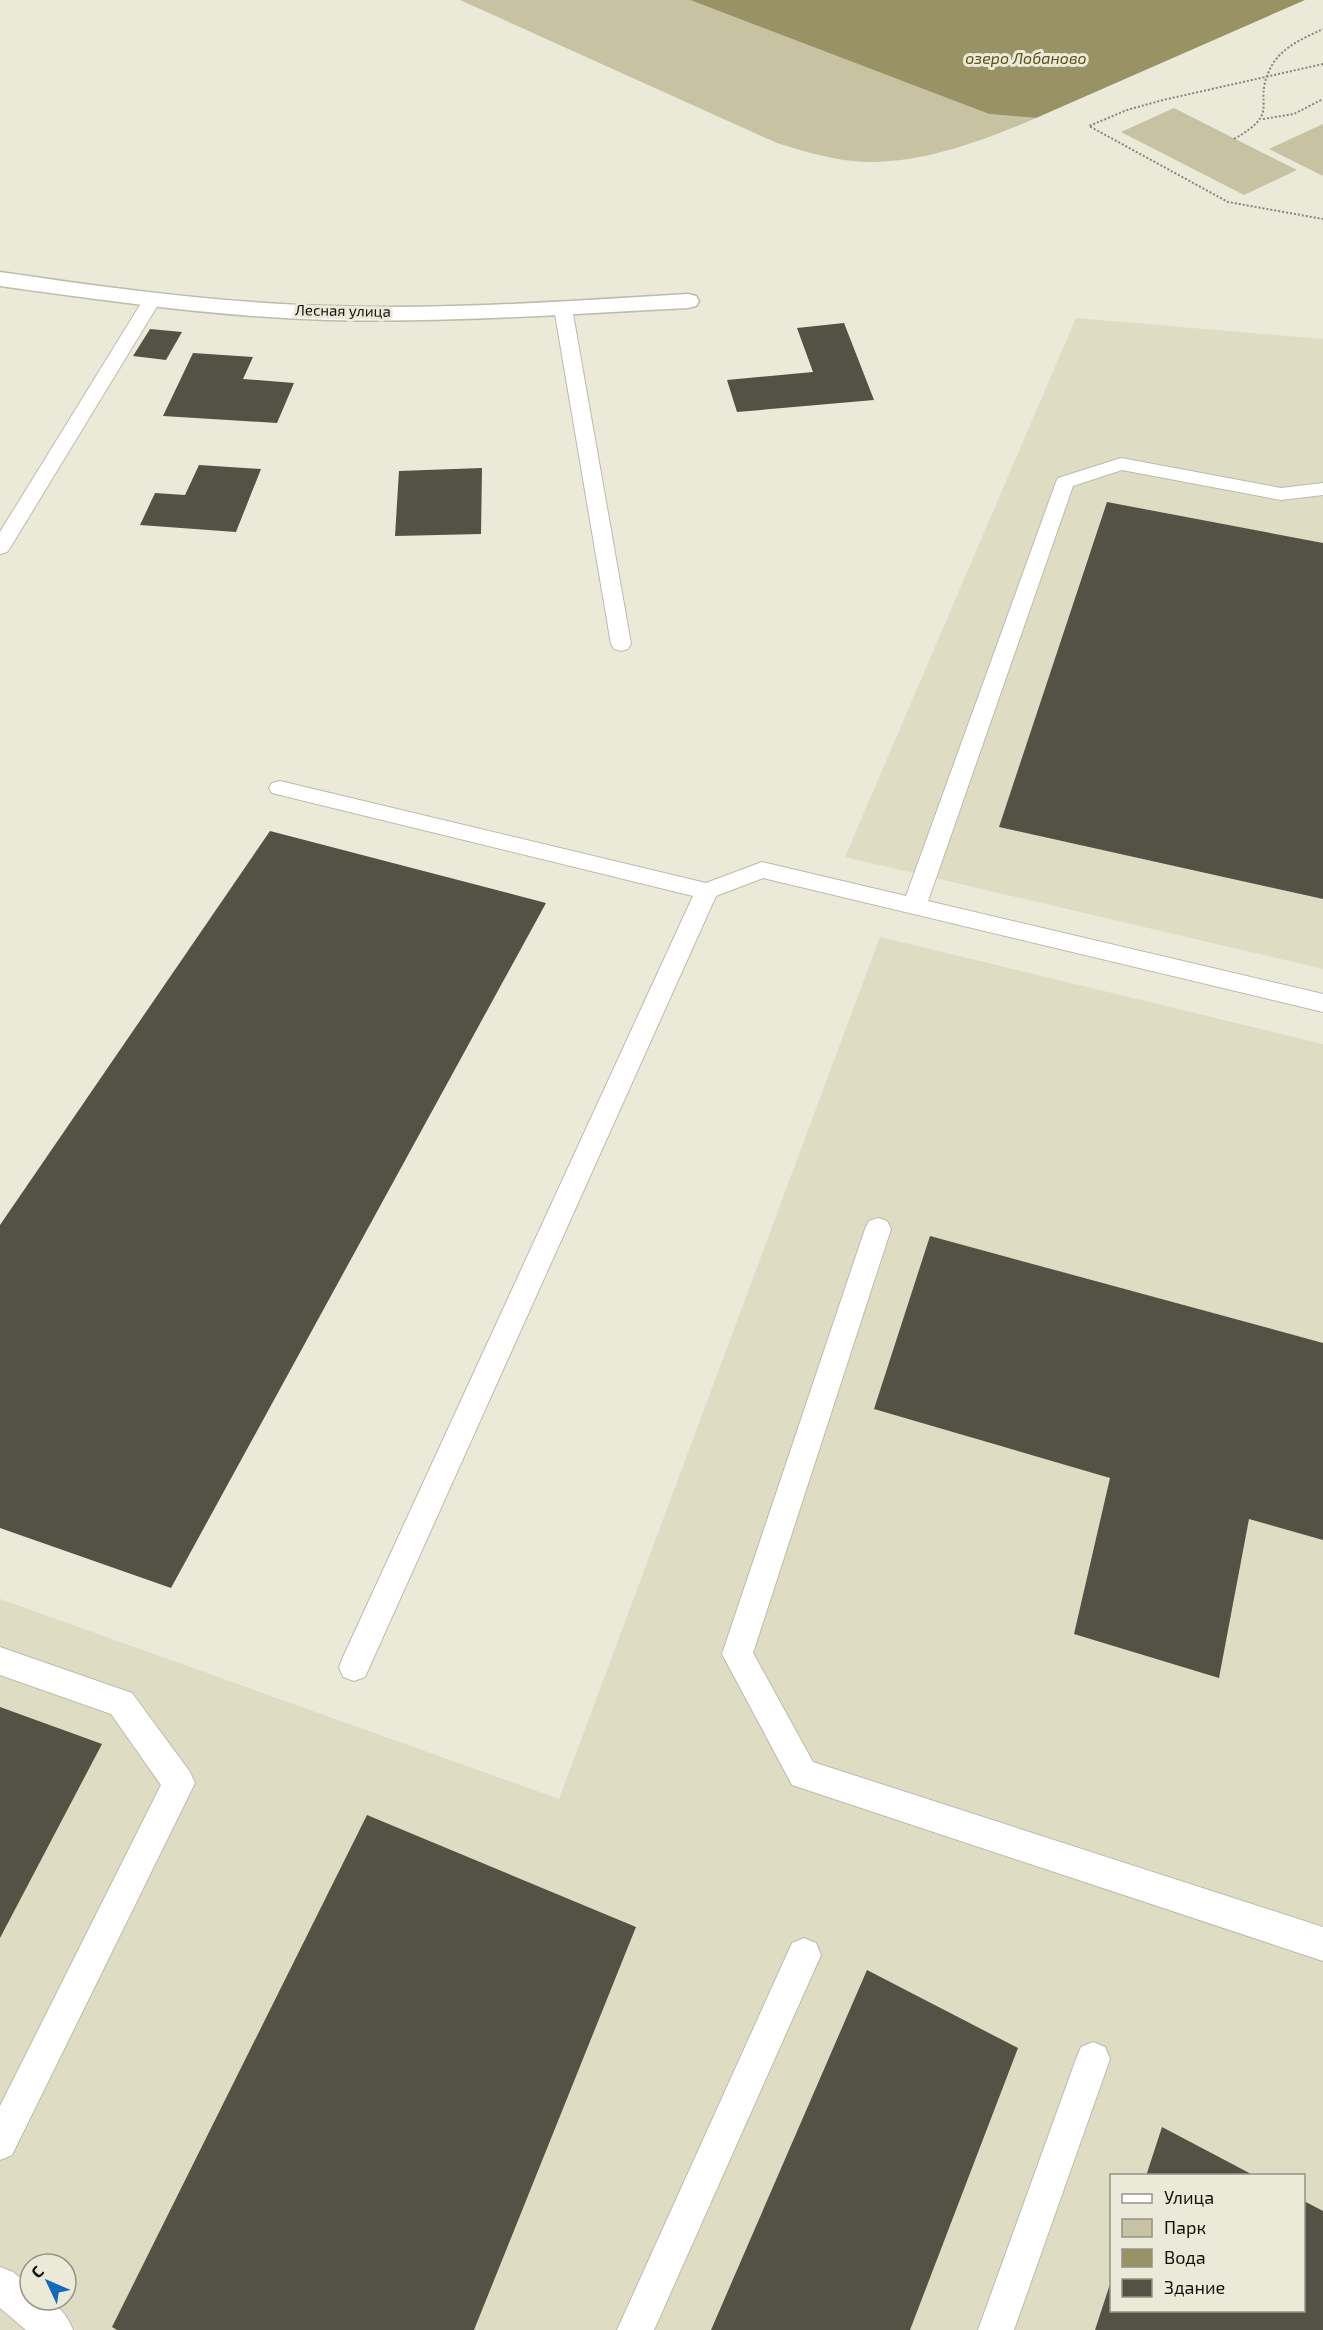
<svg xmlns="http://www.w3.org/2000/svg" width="1323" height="2330" font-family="'Exo 2',sans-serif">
<rect width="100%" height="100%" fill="#ebe9d8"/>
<g fill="#dfdcc4" fill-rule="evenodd">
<path d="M1076 318 1323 339V969L845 857Z"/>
<path d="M880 937 1323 1044V2330H0V1599L559 1799ZM1112 2176H1304V2310H1112ZM30 2264H66V2300H30Z"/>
</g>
<g fill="#c7c3a2">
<path d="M460 0H690L989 114 1036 118C985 140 925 163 867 162 836 161 806 152 777 143Z"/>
<path d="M1174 108 1297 170 1244 195 1121 132Z"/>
<path d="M1323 124V176L1269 149Z"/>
</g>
<path fill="#989264" d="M690 0H1305L1036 118 989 114Z"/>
<g fill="#545244">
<path d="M844 323 874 400 737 412 727 380 813 372 797 328Z"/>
<path d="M150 329 182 332 166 360 133 356Z"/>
<path d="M193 353 253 357 243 379 294 383 277 423 163 416Z"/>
<path d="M199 465 261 469 236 532 140 525 155 493 185 495Z"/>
<path d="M482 468 481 534 395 536 399 471Z"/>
<path d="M1107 502 1323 543V899L999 827Z"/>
<path d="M270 831 546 903 171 1588 0 1528V1225Z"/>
<path d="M930 1236 1323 1343V1540L1249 1519 1219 1678 1074 1634 1110 1478 874 1409Z"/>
<path d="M0 1707 102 1744 0 1938Z"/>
<path d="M367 1815 636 1927 474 2330H117L112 2327Z"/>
<path d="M867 1970 1018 2048 910 2330H711Z"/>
<path d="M1162 2127 1255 2176H1146Z"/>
<path d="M1304 2201 1323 2211V2330H1095L1111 2281 1112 2310H1304Z"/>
</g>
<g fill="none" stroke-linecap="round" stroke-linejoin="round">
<defs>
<g id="lane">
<path d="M152 295 158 296 161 300 10 548 7 552 0 554V532L143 300 146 296Z"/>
<path d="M563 303 569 304 572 308 631 644 628 649 621 651 614 649 611 644 554 308 557 304Z"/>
<path d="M1121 458 1281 488 1323 483V495L1281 500 1122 470 1073 486 928 901 1323 994V1012L763 878 716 896 365 1677 354 1681 343 1677 339 1667 343 1657 693 896 280 795 272 793 269 788 272 783 280 781 706 883 762 862 906 896 1056 482 1058 478Z"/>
<path d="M878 1218 887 1221 891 1229 753 1653 813 1762 1323 1927V1961L792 1785 722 1654 865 1229 869 1221Z"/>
<path d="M0 1647 132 1693 190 1772 195 1783 12 2155 0 2160V2106L161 1785 111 1714 0 1675Z"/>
<path d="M804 1938 816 1943 821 1955 654 2330H617L792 1943Z"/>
<path d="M1093 2042 1105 2047 1110 2059 1014 2330H978L1076 2059 1081 2047Z"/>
<path d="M0 2267 13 2272 30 2286V2300C53 2300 65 2309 73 2330H26L0 2308Z"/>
</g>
<path id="street" d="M0 272C109 288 219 303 330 306 449 310 569 301 688 294L696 296 699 301 696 306 688 308C569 314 449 323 330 320 219 317 109 301 0 286Z"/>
</defs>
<use href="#lane" stroke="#bdbbab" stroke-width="2"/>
<use href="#street" stroke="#bdbbab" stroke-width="3"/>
<g stroke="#87867a" stroke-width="2" stroke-dasharray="2 2" stroke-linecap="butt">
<path d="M1323 64 1163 100 1127 110 1089 126 1228 202 1323 219"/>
<path d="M1263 119 1294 114 1323 99"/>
<path d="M1234 139C1282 112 1253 106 1269 71 1279 48 1302 39 1323 29"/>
</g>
<use href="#lane" fill="#fff" fill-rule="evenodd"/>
<use href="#street" fill="#fff" fill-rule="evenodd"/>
</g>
<g text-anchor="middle" stroke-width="6" stroke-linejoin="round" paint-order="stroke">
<g font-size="15" fill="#13120d" stroke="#ebe9d8">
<text transform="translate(343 311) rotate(1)" y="5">Лесная улица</text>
</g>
<g font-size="16" font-style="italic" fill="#5c541c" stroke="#ebe9d8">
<text x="1026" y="64">озеро Лобаново</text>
</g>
</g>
<rect x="1110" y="2174" width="195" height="138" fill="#ebe9d8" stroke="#959387" stroke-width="1.5"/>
<rect x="1122" y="2194" width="30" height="9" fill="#ffffff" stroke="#959387" stroke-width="1.5"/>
<text x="1164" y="2204" font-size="18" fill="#13120d">Улица</text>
<rect x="1122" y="2219" width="30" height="18" fill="#c7c3a2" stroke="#959387" stroke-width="1.5"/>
<text x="1164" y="2234" font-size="18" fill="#13120d">Парк</text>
<rect x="1122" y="2249" width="30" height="18" fill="#989264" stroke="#959387" stroke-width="1.5"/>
<text x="1164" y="2264" font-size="18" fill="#13120d">Вода</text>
<rect x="1122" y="2279" width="30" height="18" fill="#545244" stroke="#959387" stroke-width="1.5"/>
<text x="1164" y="2294" font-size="18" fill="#13120d">Здание</text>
<g transform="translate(48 2282) rotate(314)"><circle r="28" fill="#ebe9d8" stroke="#959387" stroke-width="1.5"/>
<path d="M0-4.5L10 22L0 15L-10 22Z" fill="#126bb9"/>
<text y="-9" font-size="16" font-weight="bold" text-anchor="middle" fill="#13120d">С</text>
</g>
</svg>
